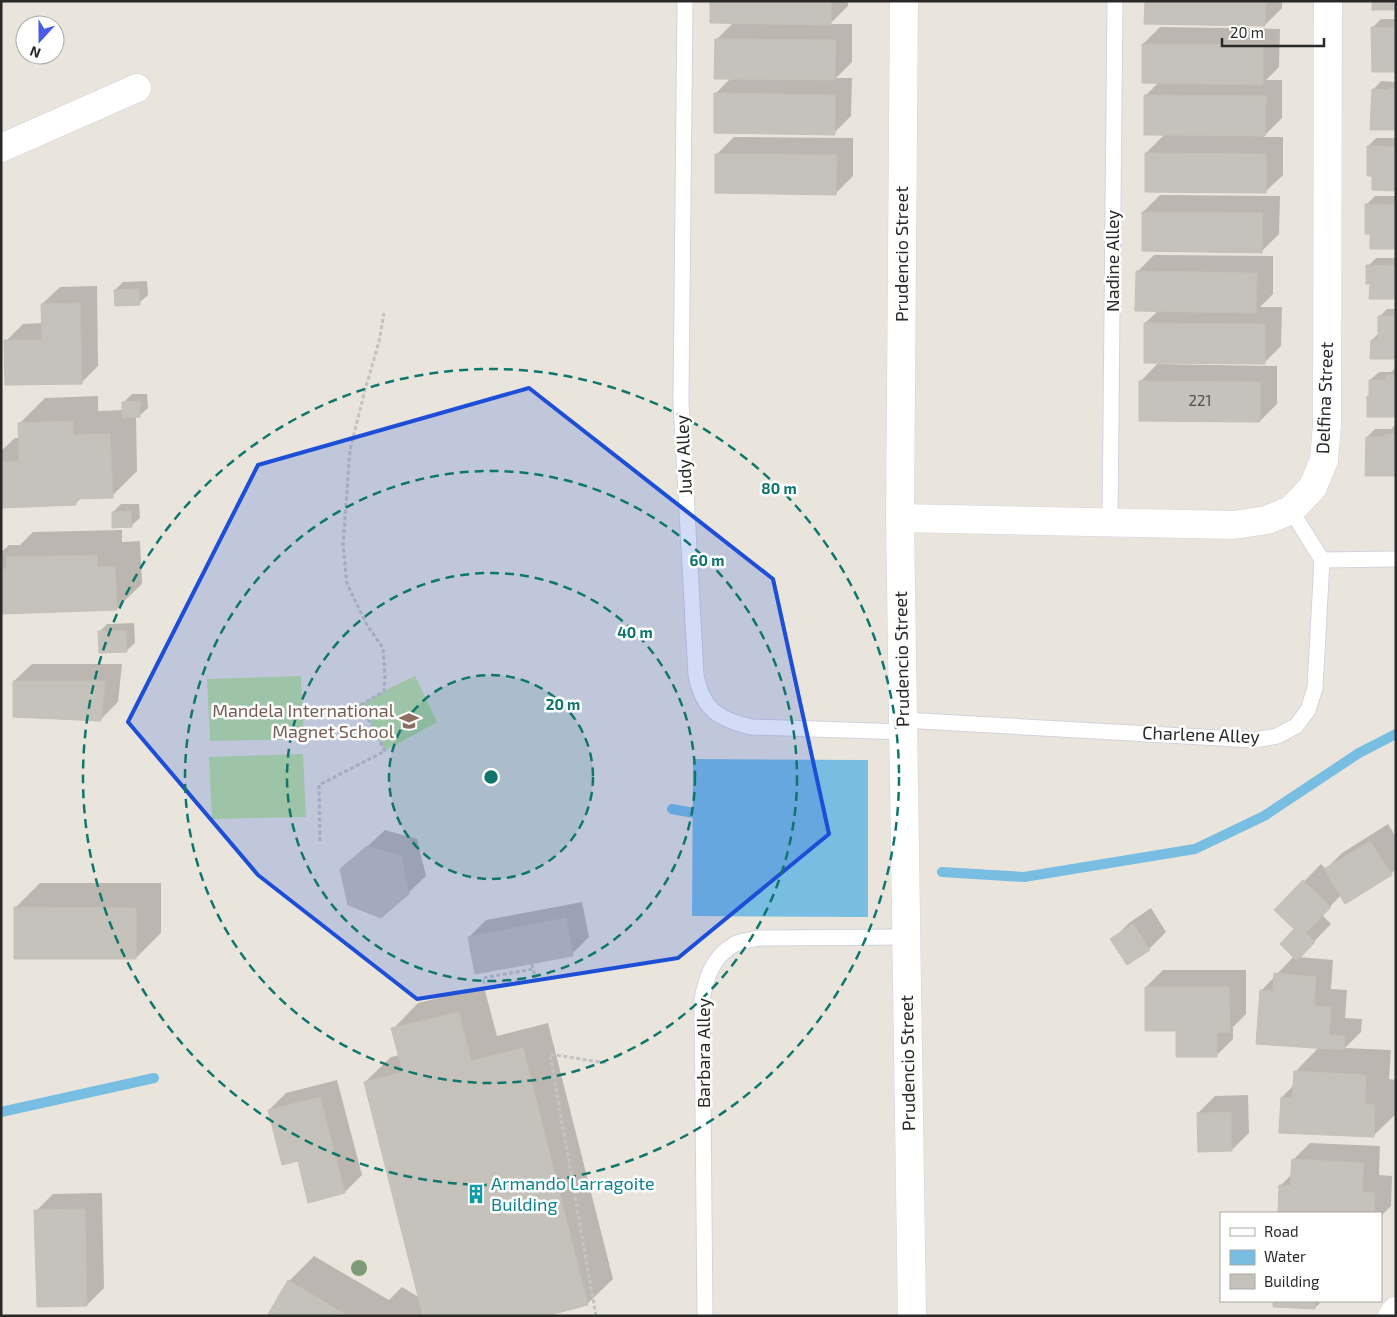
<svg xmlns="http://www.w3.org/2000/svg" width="1397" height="1317" font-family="'Exo 2',sans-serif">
<rect width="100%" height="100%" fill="#eae5dc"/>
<g fill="#bde19a">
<path d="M301 676 304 739 210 741 207 679Z"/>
<path d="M415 676 437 722 385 751 361 705 384 691Z"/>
<path d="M303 754 306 817 212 819 209 757Z"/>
</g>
<path fill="#78bde2" d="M693 759 868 760V917L692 916Z"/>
<g fill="#0003">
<path d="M711 1H848V6L830 24H852V62L836 78H852L851 116 834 133 715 94 731 78 716 40 734 22Z"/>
<path d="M1146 1H1282V8L1265 25Z"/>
<path d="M1381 19H1396V71L1373 27Z"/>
<path d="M1160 27 1280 29 1279 67 1266 80H1282V118L1263 137H1283V175L1265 192 1146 153 1165 134 1145 96 1159 82 1143 44Z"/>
<path d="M1381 81 1396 82V129L1373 90Z"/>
<path d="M734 137 853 138V176L836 193 717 154Z"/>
<path d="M1376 138H1396V189L1373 175 1368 146Z"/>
<path d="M1160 195 1280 196 1279 234 1262 251 1143 212Z"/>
<path d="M1375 196H1396V248L1372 233 1367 204Z"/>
<path d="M1154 255 1273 256V294L1260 307H1282L1281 346 1264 363 1145 323 1159 310 1137 272Z"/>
<path d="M1376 258H1396V298L1371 283 1368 266Z"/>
<path d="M147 281 148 295 139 303 115 290 123 282Z"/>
<path d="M97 286 98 366 81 383 6 341 23 324 43 323 42 304 60 287Z"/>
<path d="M1387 309H1396V358L1372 340 1379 333V317Z"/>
<path d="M1157 364 1277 366V404L1260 421 1140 382Z"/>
<path d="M1396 367V416L1368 397 1370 394V380L1379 372H1391Z"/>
<path d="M132 394H147L148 408 139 416H136L137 471 112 496 82 497 75 504 1 507V451L15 438H20V423L45 398 98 396V411L124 410 123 403Z"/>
<path d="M1394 426H1396V475L1367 437 1375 429H1391Z"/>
<path d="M121 504H139L140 518 131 526 113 512Z"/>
<path d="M122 530V542L140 541 142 584 116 609 1 612V552L9 545H20L33 532Z"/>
<path d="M134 623 135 643 126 651 99 632 107 624Z"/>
<path d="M32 664H122L118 702 101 719 14 681Z"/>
<path d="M1388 824 1396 837V869L1391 874 1341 895 1322 915 1331 924 1299 957 1333 960 1331 989 1347 990 1345 1018 1362 1019 1361 1032 1345 1048 1391 1050 1389 1079 1396 1080V1114L1373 1136 1282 1097 1294 1085 1295 1072 1319 1047 1261 991 1294 956 1296 929 1276 910 1321 864 1326 869 1342 853Z"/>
<path d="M385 830 417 839 426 876 408 893 342 870Z"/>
<path d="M40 883H161V933L136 958 15 908Z"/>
<path d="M582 902 589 937 572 954 469 937 486 920Z"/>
<path d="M1151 908 1166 932 1149 949 1112 940 1129 923Z"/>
<path d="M1163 970H1246V1014L1233 1027V1039L1216 1056 1178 1030 1146 987Z"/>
<path d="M484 987 497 1036 548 1023 613 1279 587 1304 545 1316H268L289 1281 314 1256 389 1300 402 1287 420 1298 365 1082 391 1057 399 1055 393 1029 418 1003Z"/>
<path d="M337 1080 362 1175 345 1192 299 1160 269 1110 286 1093Z"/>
<path d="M1248 1095 1249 1133 1232 1150 1199 1151 1198 1113 1215 1096Z"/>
<path d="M1310 1143 1380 1146 1379 1175 1392 1176 1391 1206 1381 1216V1213H1279L1281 1185 1292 1174 1293 1160Z"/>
<path d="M102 1193 104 1288 87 1305 36 1211 53 1194Z"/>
<path d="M1275 1301H1322L1315 1308 1274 1306Z"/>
</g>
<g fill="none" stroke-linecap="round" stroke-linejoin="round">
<g stroke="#78bde2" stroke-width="10">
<path d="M672 809 705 815"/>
<path d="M942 872 1024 877 1195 849 1264 816 1359 753 1396 734"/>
<path d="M1 1112 154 1078"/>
</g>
</g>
<g fill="#c5c1bb" stroke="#c5c0b6">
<path d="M710 1H831V25L710 23Z"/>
<path d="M1145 1H1266L1265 26 1144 24Z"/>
<rect x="1372" y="1" width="24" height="9"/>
<path d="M1371 27 1396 28V72H1372Z"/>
<path d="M715 39 836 40 835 80 714 79Z"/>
<path d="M1142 44 1263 45V85L1142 83Z"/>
<path d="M1390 88H1396V130H1370L1372 89 1390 90Z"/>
<path d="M714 93 835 95V135L714 133Z"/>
<path d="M1144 95 1266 96 1265 136 1144 135Z"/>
<path d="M1367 146 1396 147V191L1372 190V176H1367Z"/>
<path d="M1145 153 1266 154V193L1145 192Z"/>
<path d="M715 154 837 155 836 195 715 193Z"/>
<path d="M1365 204 1396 205V249H1370V234H1365Z"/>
<path d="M1142 212 1263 213 1262 253 1142 251Z"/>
<path d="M1366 265 1396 266V299H1369L1370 284H1366Z"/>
<path d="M1136 271 1257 273 1256 313 1135 311Z"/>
<path d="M139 289 140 305 115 306 114 290Z"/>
<path d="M80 303 82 384 5 385 4 340H42L41 304Z"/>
<path d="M1378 316H1396V359H1370L1371 340H1378Z"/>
<path d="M1144 323 1265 324V364L1144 363Z"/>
<path d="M1386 375H1396V417H1367V396L1369 397V380H1386Z"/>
<path d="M1139 381 1260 382V422L1139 421Z"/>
<path d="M140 401V417L122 418V402Z"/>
<path d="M73 421V435L110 434 113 498 76 499V505L1 508V462L19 461 18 423Z"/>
<path d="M1385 434H1396V476H1365L1366 437H1385Z"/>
<path d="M131 511 132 527 112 528V512Z"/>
<path d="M97 555V567L115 566 117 610 1 614V569H7L6 557Z"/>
<path d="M98 631H126L127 652 99 653Z"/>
<path d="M13 681H105L101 721 13 717Z"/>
<path d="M1370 841 1392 875 1345 904 1324 869Z"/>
<path d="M367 846 401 856 409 894 381 918 348 905 340 869Z"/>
<path d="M1303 880 1331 907 1306 933 1315 942 1297 961 1280 944 1294 929 1274 910Z"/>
<path d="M14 907 136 908V959H14Z"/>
<path d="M566 918 573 956 475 974 468 937Z"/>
<path d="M1133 924 1150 950 1127 965 1110 939Z"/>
<path d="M1274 973 1316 977 1314 1006 1331 1007 1329 1035 1345 1036 1344 1050 1256 1044 1260 990 1273 991Z"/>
<path d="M1145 987H1229L1230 1033 1217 1032V1057H1176V1031H1145Z"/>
<path d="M459 1012 471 1061 523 1048 588 1305 546 1316H423L364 1082 403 1072 391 1028Z"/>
<path d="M1294 1071 1366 1075 1365 1104 1375 1105 1374 1137 1279 1133 1281 1097 1292 1098Z"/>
<path d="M320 1097 345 1193 308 1203 298 1161 282 1165 268 1110Z"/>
<path d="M1231 1112 1232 1151 1198 1152 1197 1113Z"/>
<path d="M1292 1159 1364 1163 1362 1192 1375 1193 1374 1213H1278L1279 1185 1290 1186Z"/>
<path d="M85 1209 87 1306 37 1307 34 1210Z"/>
<path d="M288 1280 348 1316H267Z"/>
<path d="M1273 1301H1316L1315 1309 1273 1307Z"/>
</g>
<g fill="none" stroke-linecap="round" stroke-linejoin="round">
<defs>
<g id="lane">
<path d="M685 1 681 402 696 675C703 710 718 719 751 727L903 732"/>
<path d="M1110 521 1115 1"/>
<path d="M1322 560 1396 559"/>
<path d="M903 720 1255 740 1277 736 1296 726 1308 710 1315 688 1322 560 1291 510"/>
<path d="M705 1316 702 1000C706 977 713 956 735 944 741 941 751 940 758 938L906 937"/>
</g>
<g id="street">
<path d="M904 1 900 518 912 1316"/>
<path d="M1 148 137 88"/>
<path d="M900 518 1234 525 1267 520 1291 510 1313 487 1324 460 1327 425 1328 1"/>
<path d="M1392 1316 1396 1311"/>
</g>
</defs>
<use href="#lane" stroke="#d1d3e0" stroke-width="17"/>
<use href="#street" stroke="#d1d3e0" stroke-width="29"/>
<g stroke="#c3c3c3" stroke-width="3" stroke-dasharray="4 2.5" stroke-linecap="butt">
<path d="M320 841 319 785 385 751 361 705 384 691 385 677 383 648 367 625 347 584 343 545 350 450 365 390 379 342 384 313"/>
<path d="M532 964 536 982"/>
<path d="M519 981 485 988 483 978 533 969"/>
<path d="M596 1316 550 1054 606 1063"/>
</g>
<use href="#lane" stroke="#fff" stroke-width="15"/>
<use href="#street" stroke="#fff" stroke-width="28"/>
</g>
<circle fill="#7f9b75" cx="359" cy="1268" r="8"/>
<path fill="#1d4ed8" fill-opacity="0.2" stroke="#1d4ed8" stroke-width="4" stroke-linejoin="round" d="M529 388 773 579 829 834 678 958 417 999 258 875 128 722 258 465Z"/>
<circle cx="491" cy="777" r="102" fill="#0f766e" fill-opacity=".12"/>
<g fill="none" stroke="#0f766e" stroke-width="2.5" stroke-dasharray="9 6">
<circle cx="491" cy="777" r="102"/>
<circle cx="491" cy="777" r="204"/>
<circle cx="491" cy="777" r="306"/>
<circle cx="491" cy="777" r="408"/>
</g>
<defs>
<symbol id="school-bare" viewBox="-9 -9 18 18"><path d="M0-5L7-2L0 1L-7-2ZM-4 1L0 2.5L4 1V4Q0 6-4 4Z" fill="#8d6e63" stroke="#fff" stroke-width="2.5" paint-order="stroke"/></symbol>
<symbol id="building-bare" viewBox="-9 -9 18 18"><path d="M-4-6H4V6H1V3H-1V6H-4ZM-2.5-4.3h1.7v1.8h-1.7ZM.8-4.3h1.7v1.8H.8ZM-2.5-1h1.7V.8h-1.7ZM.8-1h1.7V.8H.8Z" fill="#0f9aa8" stroke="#fff" stroke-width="2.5" paint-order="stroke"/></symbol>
</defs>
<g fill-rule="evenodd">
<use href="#school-bare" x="395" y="707" width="28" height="28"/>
<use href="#building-bare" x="462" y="1180" width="28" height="28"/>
</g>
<g text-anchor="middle" stroke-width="5" stroke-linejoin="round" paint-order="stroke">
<g font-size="15" fill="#504f4e">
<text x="1200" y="406">221</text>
</g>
<g font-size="18" fill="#292929" stroke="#fff">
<text transform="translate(902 254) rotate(-90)" y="6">Prudencio Street</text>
<text transform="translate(1113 261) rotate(-90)" y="6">Nadine Alley</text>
<text transform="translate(1325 398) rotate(-88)" y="6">Delfina Street</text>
<text transform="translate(684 455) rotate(-93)" y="6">Judy Alley</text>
<text transform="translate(902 659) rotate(-91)" y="6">Prudencio Street</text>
<text transform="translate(1201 735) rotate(2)" y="6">Charlene Alley</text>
<text transform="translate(704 1053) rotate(-90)" y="6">Barbara Alley</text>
<text transform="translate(908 1063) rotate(-91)" y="6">Prudencio Street</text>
</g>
<g font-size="18" fill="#785e54" stroke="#fff" text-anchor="end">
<text x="394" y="717">Mandela International<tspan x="394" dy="21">Magnet School</tspan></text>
</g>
<g font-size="18" fill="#0d838f" stroke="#fff" text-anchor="start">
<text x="491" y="1190">Armando Larragoite<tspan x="491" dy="21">Building</tspan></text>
</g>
</g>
<circle cx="491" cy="777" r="8" fill="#0f766e" stroke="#fff" stroke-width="2.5"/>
<g font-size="15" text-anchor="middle" font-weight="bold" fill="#0f766e" stroke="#fff" stroke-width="5" stroke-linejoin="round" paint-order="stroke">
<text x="779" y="494">80 m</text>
<text x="707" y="566">60 m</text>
<text x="635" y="638">40 m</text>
<text x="563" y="710">20 m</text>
</g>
<rect width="1397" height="1317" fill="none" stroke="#292929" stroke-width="5"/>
<rect x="1220" y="1212" width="162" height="90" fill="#ffffff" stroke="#a9a9a9"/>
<rect x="1230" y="1228" width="25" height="8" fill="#ffffff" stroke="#a9a9a9"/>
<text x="1264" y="1237" font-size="15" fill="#292929">Road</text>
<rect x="1230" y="1250" width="25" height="15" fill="#78bde2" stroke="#a9a9a9"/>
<text x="1264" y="1262" font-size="15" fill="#292929">Water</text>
<rect x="1230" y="1274" width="25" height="15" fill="#c5c1bb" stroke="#a9a9a9"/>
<text x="1264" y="1287" font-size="15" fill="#292929">Building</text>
<g transform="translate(40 40) rotate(201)"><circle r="24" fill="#ffffff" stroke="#a9a9a9"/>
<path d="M0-4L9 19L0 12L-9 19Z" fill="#4b5be8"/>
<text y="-8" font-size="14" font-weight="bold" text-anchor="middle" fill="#292929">N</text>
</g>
<path d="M1222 38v8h102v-8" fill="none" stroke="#292929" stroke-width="2.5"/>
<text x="1230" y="38" font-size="15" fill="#292929" stroke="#ffffff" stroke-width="4" paint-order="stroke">20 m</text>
</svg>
